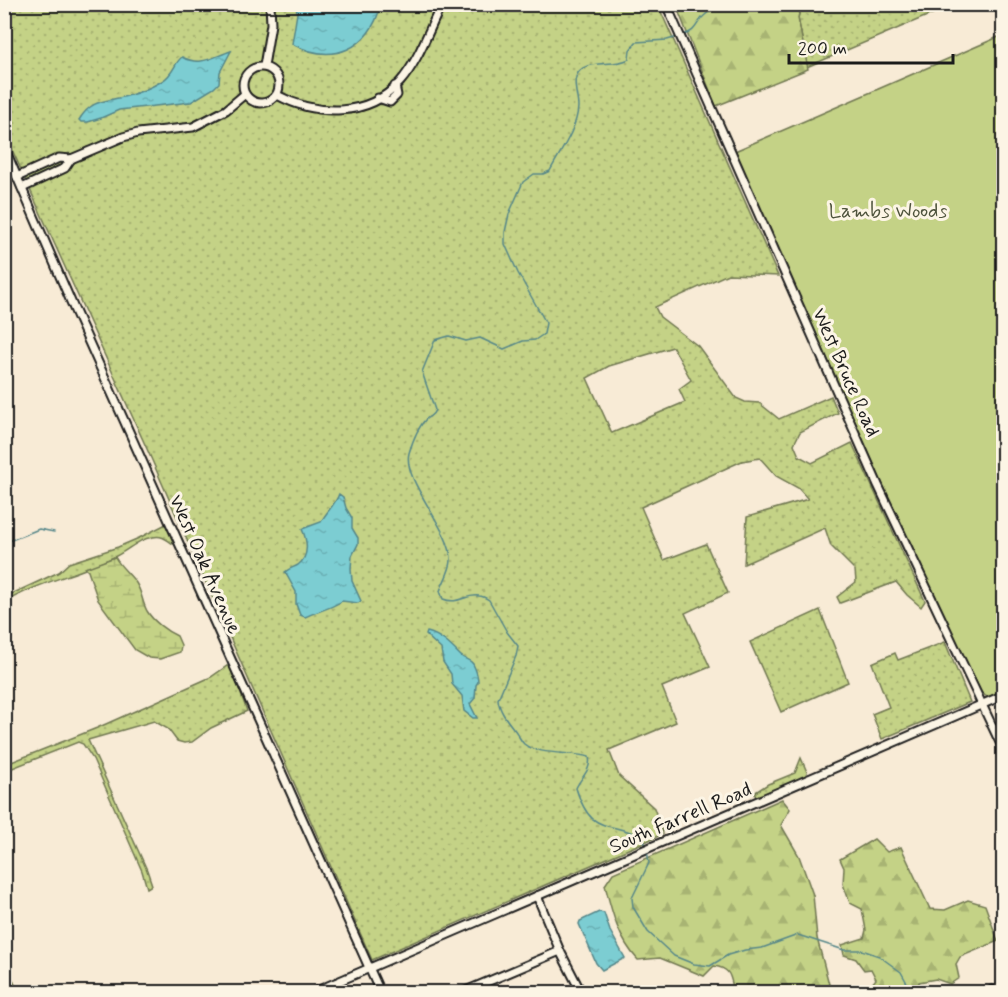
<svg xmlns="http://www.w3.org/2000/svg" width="1008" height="997" font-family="Mynerve,sans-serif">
<defs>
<pattern id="grass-dots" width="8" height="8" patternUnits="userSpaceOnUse" patternTransform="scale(1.5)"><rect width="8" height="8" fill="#c4d286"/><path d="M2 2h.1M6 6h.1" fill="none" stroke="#a8b473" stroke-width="1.8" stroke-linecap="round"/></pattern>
<pattern id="forest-firs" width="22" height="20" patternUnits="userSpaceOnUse" patternTransform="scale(1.5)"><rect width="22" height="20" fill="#c4d286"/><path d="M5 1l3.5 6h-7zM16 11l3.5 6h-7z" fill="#a8b473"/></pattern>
<pattern id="wetland-marsh" width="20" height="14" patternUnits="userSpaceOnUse" patternTransform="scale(1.5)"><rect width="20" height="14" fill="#c4d286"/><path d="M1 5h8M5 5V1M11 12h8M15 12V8" fill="none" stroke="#a8b473"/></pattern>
<pattern id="water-ripples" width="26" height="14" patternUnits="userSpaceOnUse" patternTransform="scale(1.5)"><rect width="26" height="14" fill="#7bcdd2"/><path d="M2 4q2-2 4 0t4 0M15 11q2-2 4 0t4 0" fill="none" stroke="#6aafb4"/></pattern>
</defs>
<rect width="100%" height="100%" fill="#f8ebd6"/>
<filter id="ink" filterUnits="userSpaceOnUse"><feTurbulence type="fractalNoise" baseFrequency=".0167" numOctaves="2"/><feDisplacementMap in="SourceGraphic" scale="12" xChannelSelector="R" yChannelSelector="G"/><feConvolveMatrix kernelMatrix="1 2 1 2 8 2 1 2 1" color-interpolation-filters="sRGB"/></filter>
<g filter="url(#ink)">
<g fill="url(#grass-dots)" stroke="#707751" stroke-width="1.5" fill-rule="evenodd">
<path d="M4 5H658L778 276 728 274 655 307 660 317 698 346 736 398 745 402 759 403 779 419 831 396 838 413 800 432 794 444 799 456 812 463 852 443 925 601 921 607 907 595 896 582 840 603 837 597 856 582 855 570 831 546 825 528 744 564 747 517 808 499 798 488 776 476 760 458 742 461 641 507 664 560 706 544 728 593 685 613 710 667 662 687 676 722 609 750 619 776 654 808 663 834 372 960 147 449 5 134ZM673 347 691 380 679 389 685 402 612 433 587 378 609 366Z"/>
<path d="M801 5H953L807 67 798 18Z"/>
<path d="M166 524 174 540 173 544C166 539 162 535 153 537 138 539 129 550 116 556 80 574 39 582 5 602V597L59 572 69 563 118 547 139 538Z"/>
<path d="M820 610 848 682 781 712 750 642Z"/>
<path d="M945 642 970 702 882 739 872 714 889 707 872 663 895 653 898 660Z"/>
<path d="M227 666 232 669 247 711 211 728 192 742 184 743 177 741 168 729 154 721 88 740 147 870 152 885 147 888 142 871 93 759 83 744 78 742 5 771 4 765 97 728 211 677Z"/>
<path d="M801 758 807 772 805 778 757 798 754 793 768 784 795 773Z"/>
<path d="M5 961 18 992H12L5 976Z"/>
</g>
<g fill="url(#forest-firs)" stroke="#707751" stroke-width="1.5">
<path d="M676 5H801L798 18 808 69 716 106Z"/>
<path d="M782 799 790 809 781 825 799 856 813 895 817 938 831 992 850 986 872 984 876 979 871 969 864 970 856 959 844 955 842 945 864 938 866 930 862 909 850 903 843 884 844 868 840 859 874 839 887 852 901 847 930 909 945 910 968 900 985 905 998 941 960 957 956 964 959 978 950 984 936 979 919 982V992H734C730 977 732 969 714 966L704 976 660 958 638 960C618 938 612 913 605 885L613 873Z"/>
</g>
<path fill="url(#wetland-marsh)" stroke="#707751" stroke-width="1.5" d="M115 557C121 568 129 573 136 583 142 592 142 602 147 611 153 621 166 631 177 636L181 645 180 652 160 659 149 658 135 650 98 600 88 571 85 568Z"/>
<path fill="#c4d286" stroke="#707751" stroke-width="1.5" d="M1003 35V691L987 697 978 690 898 519 735 151Z"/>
<g fill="url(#water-ripples)" stroke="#558689" stroke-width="1.5">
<path d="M296 5V4L381 5C369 50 333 65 292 44L297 13Z"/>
<path d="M231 51 220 72 219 83 214 88 191 102 119 110 101 118 88 122H81L79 120C92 98 106 102 127 96 138 93 152 87 162 81 174 74 174 63 182 57 201 67 212 57 231 51Z"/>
<path d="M339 494 343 497 346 508 352 518V528L358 538V544L352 556 351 568 352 581 361 601 358 603 342 601C330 609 318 611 305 617L300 615 296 604V592L285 572C289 568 293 568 298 565 310 556 307 540 302 529L321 522C326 512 335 505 339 494Z"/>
<path d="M427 632C441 635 452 647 461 656 465 660 470 659 473 664 476 670 478 675 478 682L476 685 475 698 470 704 477 718H473L464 711 462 696 452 684 451 674 443 662 441 649 426 635Z"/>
<path d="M599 912 604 913 610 931 625 958 602 970 596 963 579 924 580 921Z"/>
</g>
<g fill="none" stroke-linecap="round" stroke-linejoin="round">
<g stroke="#558689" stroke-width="1.5">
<path d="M683 35C698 31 695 23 705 15 709 11 717 8 723 4"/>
<path d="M4 543 39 529 54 532"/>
<path d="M646 846 642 836C604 821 590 833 576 788 581 777 592 770 589 757 573 752 537 755 524 744 520 740 517 732 513 728 506 719 499 710 498 699L516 656 518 646 507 632 489 600C486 598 483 596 479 596 465 594 459 605 443 599L440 591C443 582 451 570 451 560 451 529 402 481 409 453 412 443 418 427 426 419 431 415 433 416 435 410L422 372 435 340 449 336 466 341 480 338 504 349 523 341 535 340 544 334 546 323 518 273 505 244V232L509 214 523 182 534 174H543L550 171C560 152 577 129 578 107 578 94 569 77 583 68 597 60 614 67 629 59L630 50 636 42 667 40 678 37"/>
<path d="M647 850 649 863 632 898 633 907 648 932 674 956 694 964 710 966 728 955 745 950 762 948 798 935 844 950H862L879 956 901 972 907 983 906 992"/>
</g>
<defs>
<g id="minor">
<path d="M666 4 878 485 1004 751"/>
<path d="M264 66 271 24 270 4"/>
<circle cx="261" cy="85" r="18"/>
<path d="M277 95C316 116 368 118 400 82 418 62 429 29 442 4"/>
<path d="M378 98 390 102 397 95 395 86"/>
<path d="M4 147 75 311 380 992"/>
<path d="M17 177 59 158 71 159 123 137 138 133 193 127 226 110 245 94"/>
<path d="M22 188 65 168 71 159"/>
<path d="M537 896 560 951 581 992"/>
<path d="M314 992 1004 695"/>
<path d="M463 992 560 951"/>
<path d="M991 992 992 990"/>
</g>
</defs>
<use href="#minor" stroke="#1c1c1c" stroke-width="11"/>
<use href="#minor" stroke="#fcf5e5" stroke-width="7"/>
</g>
</g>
<g text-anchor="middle" stroke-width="6" stroke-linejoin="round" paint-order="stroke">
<g font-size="20" fill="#4e533c" stroke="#fcf5e5">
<text x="888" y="217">Lambs Woods</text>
</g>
<g font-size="20" fill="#1c1c1c" stroke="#fcf5e5">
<text transform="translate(847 372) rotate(66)" y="7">West Bruce Road</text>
<text transform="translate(206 564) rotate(66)" y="7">West Oak Avenue</text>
<text transform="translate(680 817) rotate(-23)" y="7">South Farrell Road</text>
</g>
</g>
<rect width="1008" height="997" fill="none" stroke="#fcf5e5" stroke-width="24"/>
<rect x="12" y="12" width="984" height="973" fill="none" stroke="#1c1c1c" stroke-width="2" filter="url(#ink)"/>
<path d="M789 54v9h164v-9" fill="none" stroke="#1c1c1c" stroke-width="3"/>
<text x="798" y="54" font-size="18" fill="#1c1c1c" stroke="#fcf5e5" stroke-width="4.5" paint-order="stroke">200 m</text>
</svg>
